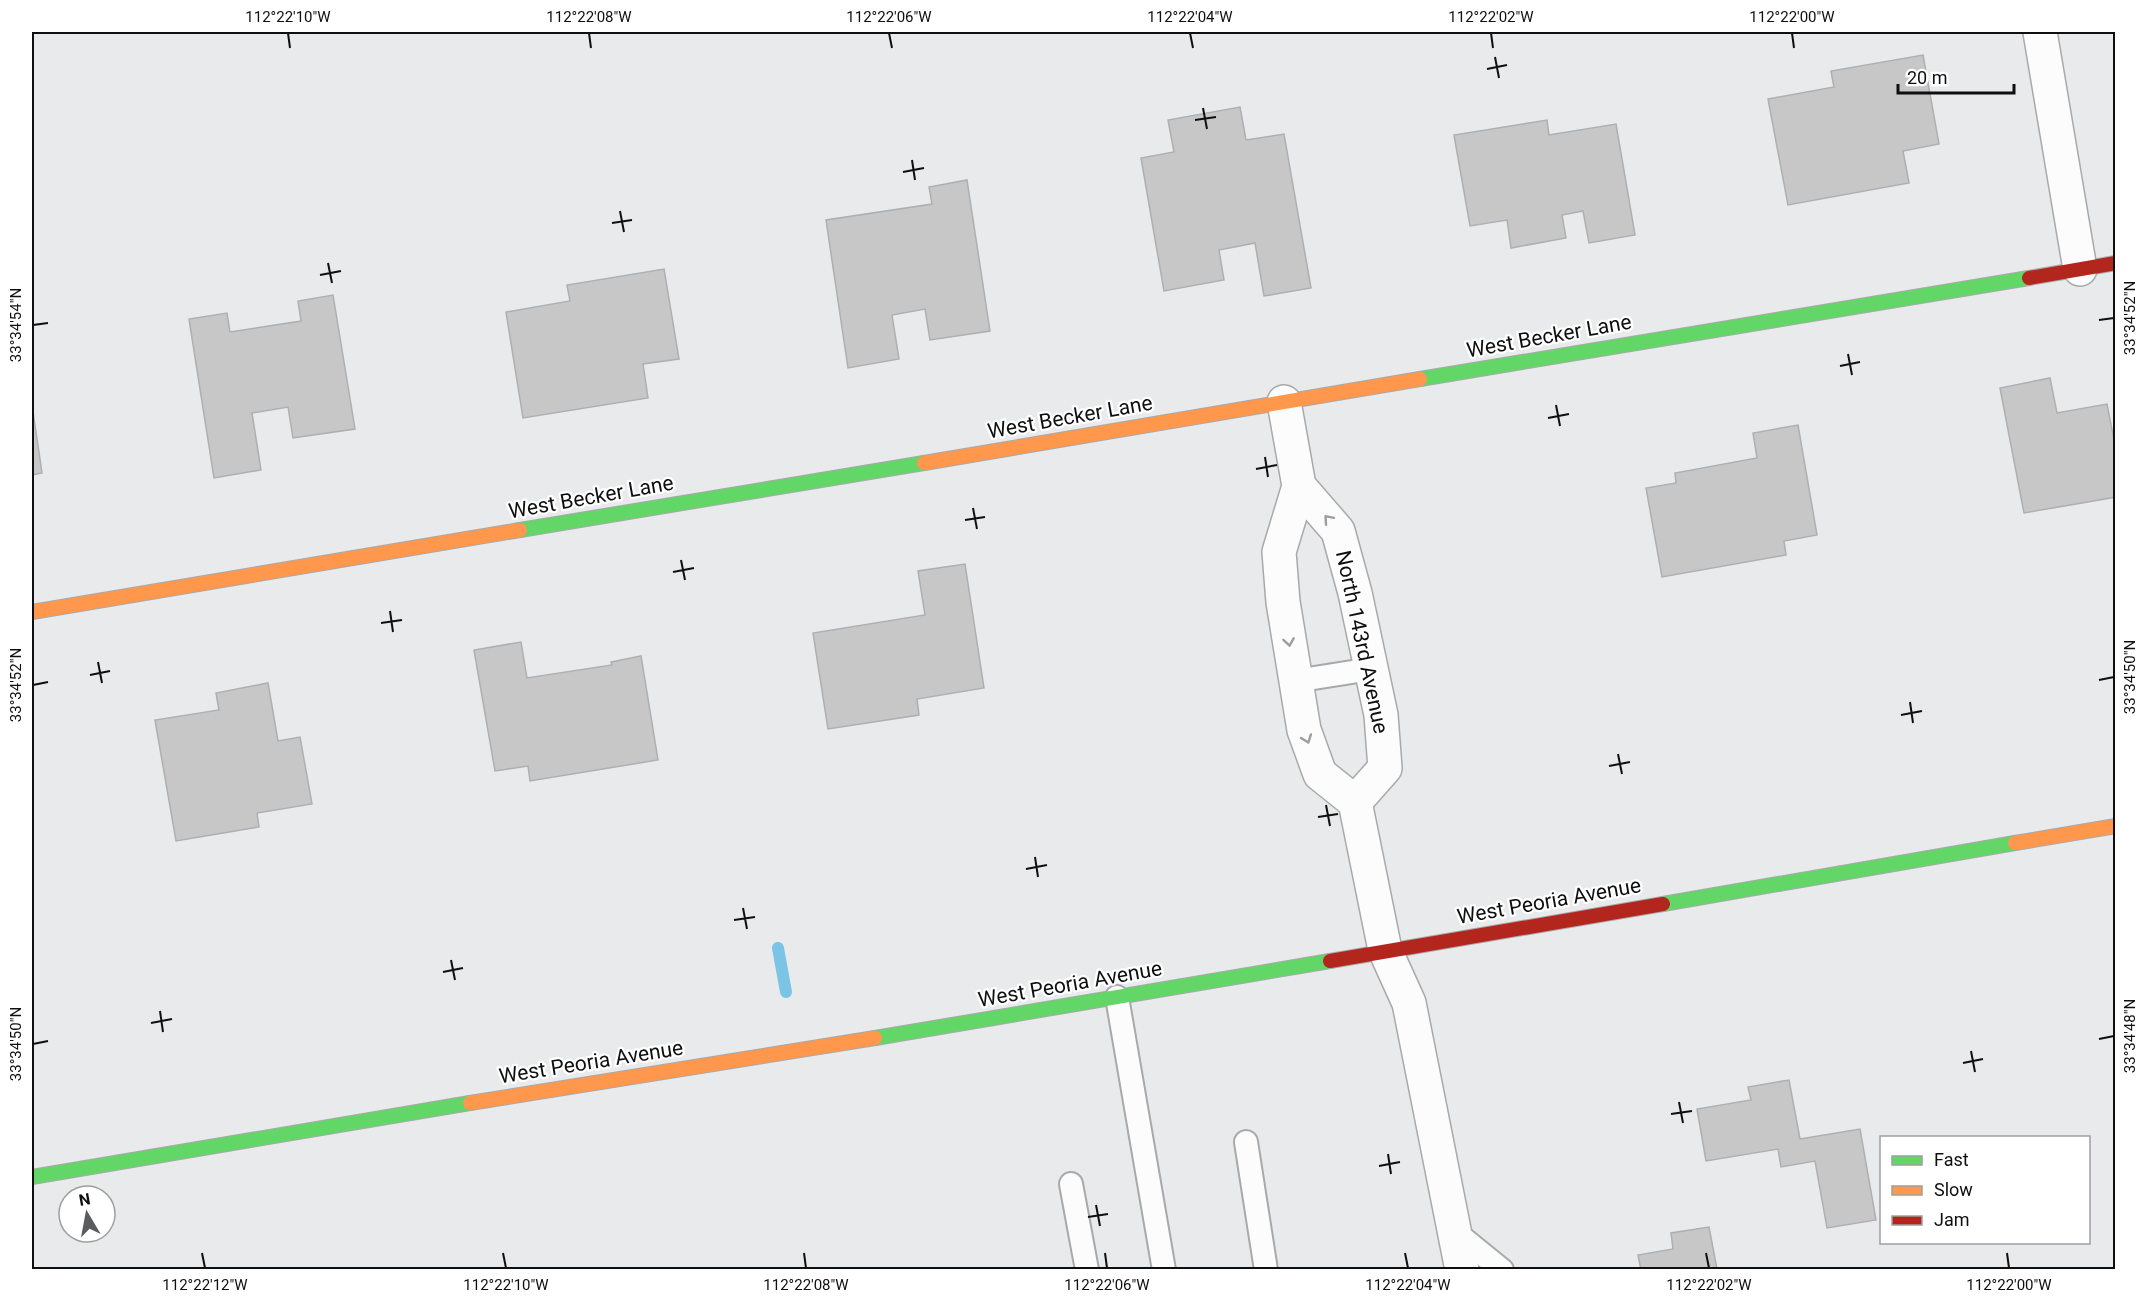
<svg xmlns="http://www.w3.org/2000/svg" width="2147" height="1301" font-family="Roboto,sans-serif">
<rect width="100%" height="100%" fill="#e9eaec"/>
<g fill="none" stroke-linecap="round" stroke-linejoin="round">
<path stroke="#7cc4e5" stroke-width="12" d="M778 948 786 992"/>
</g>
<g fill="#c7c7c8" stroke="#aeafb0" stroke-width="1.5">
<path d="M1923 55 1939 144 1903 151 1909 183 1788 205 1768 99 1834 87 1831 71Z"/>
<path d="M1240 107 1246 140 1284 134 1311 288 1264 296 1255 243 1219 250 1224 280 1164 291 1141 158 1174 152 1168 120Z"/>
<path d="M1547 120 1549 135 1616 124 1635 235 1589 243 1583 211 1562 215 1566 238 1511 248 1507 220 1470 226 1454 135Z"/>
<path d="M967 180 990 331 930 340 925 309 892 315 899 359 848 368 826 220 932 204 929 187Z"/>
<path d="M664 269 679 359 643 364 648 398 523 418 506 312 570 301 567 285Z"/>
<path d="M333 295 355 429 293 438 288 407 252 413 261 470 214 478 189 319 227 313 230 332 301 321 298 301Z"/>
<path d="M2050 378 2057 413 2107 404 2116 450V497L2024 513 2000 388Z"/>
<path d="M32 405 42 473 32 475Z"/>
<path d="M1798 425 1817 535 1784 541 1786 555 1662 577 1646 488 1676 483 1675 473 1757 458 1753 433Z"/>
<path d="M965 564 984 688 917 699 919 715 828 729 813 633 925 615 918 571Z"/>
<path d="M521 642 527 678 612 665 611 662 641 656 658 760 530 781 528 766 495 771 474 650Z"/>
<path d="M268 683 278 741 300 737 312 804 257 813 259 827 176 841 155 720 219 710 216 693Z"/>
<path d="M1789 1080 1800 1139 1860 1129 1876 1220 1827 1228 1815 1161 1781 1167 1778 1149 1706 1161 1697 1109 1751 1100 1748 1087Z"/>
<path d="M1709 1227 1717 1269 1641 1270 1638 1255 1673 1249 1671 1233Z"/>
</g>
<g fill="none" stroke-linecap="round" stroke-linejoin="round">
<defs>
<g id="lane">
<path d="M1295 681 1371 669"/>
<path d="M1117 997 1164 1270"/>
<path d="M1246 1142 1266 1270"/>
<path d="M1071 1184 1087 1270"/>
<path d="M1454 1231 1502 1270"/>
</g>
<g id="street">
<path d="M2040 32 2080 269"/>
<path d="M1284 402 1299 486 1279 552 1283 602 1304 730 1320 774 1355 802 1385 950 1409 1003 1462 1270"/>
<path d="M1299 486 1338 531 1355 593 1381 715 1385 768 1355 802"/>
</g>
<g id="fast">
<path d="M1420 379 2029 278"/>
<path d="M520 530 924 463"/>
<path d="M1663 904 2015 843"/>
<path d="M875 1038 1330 961"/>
<path d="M32 1177 470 1103"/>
</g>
<g id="slow">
<path d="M924 463 1420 379"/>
<path d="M32 612 520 530"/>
<path d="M2015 843 2116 826"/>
<path d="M470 1103 875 1038"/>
</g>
<g id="jam">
<path d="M2029 278 2116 263"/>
<path d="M1330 961 1663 904"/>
</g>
</defs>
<use href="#lane" stroke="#a8a9aa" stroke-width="26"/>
<use href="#street" stroke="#a8a9aa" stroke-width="36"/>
<use href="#fast" stroke="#a8a9aa" stroke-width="16"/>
<use href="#slow" stroke="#a8a9aa" stroke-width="16"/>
<use href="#jam" stroke="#a8a9aa" stroke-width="16"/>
<use href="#lane" stroke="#fcfcfc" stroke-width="22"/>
<use href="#street" stroke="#fcfcfc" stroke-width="33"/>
<use href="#fast" stroke="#63d668" stroke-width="14"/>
<use href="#slow" stroke="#ff974d" stroke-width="14"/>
<use href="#jam" stroke="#b3261e" stroke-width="14"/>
</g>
<defs><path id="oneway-chevron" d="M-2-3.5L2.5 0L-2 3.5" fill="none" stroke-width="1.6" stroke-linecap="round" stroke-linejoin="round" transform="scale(1.5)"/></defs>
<g stroke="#9d9d9e">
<use href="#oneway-chevron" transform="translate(1328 519) rotate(-131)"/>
<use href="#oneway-chevron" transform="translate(1289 642) rotate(81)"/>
<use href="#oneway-chevron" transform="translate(1307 739) rotate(70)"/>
</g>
<path fill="none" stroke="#0f0f10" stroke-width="2" d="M288 33 290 48M589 33 591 48M889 33 892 48M1190 33 1193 48M1491 33 1493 48M1792 33 1794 48M1495 57 1499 78M1487 69 1507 65M1203 108 1207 129M1195 120 1216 117M912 160 915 180M903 172 924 168M620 211 624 232M612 223 632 220M328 263 332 283M320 275 341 271M2099 320 2114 318M33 325 48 323M1848 354 1852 375M1840 366 1860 362M1556 405 1560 426M1548 418 1569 414M1265 457 1268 477M1256 469 1277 465M973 508 977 529M965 520 985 517M681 560 685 580M673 572 694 568M390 611 393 632M381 623 402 620M98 662 102 683M90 675 110 671M2099 680 2114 677M33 685 48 682M1910 702 1913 723M1901 715 1922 711M1618 754 1622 774M1609 766 1630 762M1326 805 1330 826M1318 817 1338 814M1035 857 1038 877M1026 869 1047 865M743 908 747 929M734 920 755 917M451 960 455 980M443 972 463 968M160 1011 163 1032M151 1023 172 1019M2099 1039 2114 1036M33 1044 48 1041M1971 1051 1975 1072M1963 1063 1983 1059M1679 1102 1683 1123M1671 1114 1692 1111M1388 1154 1391 1174M1379 1166 1400 1162M1096 1205 1100 1226M1088 1217 1108 1214M202 1253 205 1268M503 1253 506 1268M804 1253 806 1268M1105 1253 1107 1268M1405 1253 1408 1268M1706 1253 1709 1268M2007 1253 2009 1268"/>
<g text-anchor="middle" stroke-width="4.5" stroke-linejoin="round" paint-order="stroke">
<g font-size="21" fill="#0f0f10" stroke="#fff">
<text transform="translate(1549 336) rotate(-10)" y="7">West Becker Lane</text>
<text transform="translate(1070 417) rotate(-10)" y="7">West Becker Lane</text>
<text transform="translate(591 497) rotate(-10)" y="7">West Becker Lane</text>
<text transform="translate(1362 642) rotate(78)" y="7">North 143rd Avenue</text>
<text transform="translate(1549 901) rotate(-10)" y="7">West Peoria Avenue</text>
<text transform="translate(1070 984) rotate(-10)" y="7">West Peoria Avenue</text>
<text transform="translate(591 1062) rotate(-9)" y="7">West Peoria Avenue</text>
</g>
</g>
<rect width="2147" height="1301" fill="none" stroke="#ffffff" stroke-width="66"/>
<rect x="1880" y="1136" width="210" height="108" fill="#ffffff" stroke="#9f9f9f" stroke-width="1.5"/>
<rect x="1892" y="1156" width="30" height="9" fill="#63d668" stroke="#9f9f9f" stroke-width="1.5"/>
<text x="1934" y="1166" font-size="18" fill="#0f0f10">Fast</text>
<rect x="1892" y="1186" width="30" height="9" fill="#ff974d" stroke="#9f9f9f" stroke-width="1.5"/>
<text x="1934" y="1196" font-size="18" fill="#0f0f10">Slow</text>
<rect x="1892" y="1216" width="30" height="9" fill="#b3261e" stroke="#9f9f9f" stroke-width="1.5"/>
<text x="1934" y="1226" font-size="18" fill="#0f0f10">Jam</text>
<g transform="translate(87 1214) rotate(350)"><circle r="28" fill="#ffffff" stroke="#9f9f9f" stroke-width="1.5"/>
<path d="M0-4.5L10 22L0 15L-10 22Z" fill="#5b5c5d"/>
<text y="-9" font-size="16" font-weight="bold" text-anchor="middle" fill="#0f0f10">N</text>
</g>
<path d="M1898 84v9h116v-9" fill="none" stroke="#0f0f10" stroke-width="3"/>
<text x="1907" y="84" font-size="18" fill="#0f0f10" stroke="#ffffff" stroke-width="4.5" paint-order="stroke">20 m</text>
<rect x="33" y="33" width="2081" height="1235" fill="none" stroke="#0f0f10" stroke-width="2"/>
<g font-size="15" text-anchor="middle" fill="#0f0f10">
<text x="288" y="22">112°22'10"W</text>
<text x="589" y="22">112°22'08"W</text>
<text x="889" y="22">112°22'06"W</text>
<text x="1190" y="22">112°22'04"W</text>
<text x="1491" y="22">112°22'02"W</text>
<text x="1792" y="22">112°22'00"W</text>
<text transform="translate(2130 318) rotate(-90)" y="5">33°34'52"N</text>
<text transform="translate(16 325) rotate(-90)" y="5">33°34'54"N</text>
<text transform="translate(2130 677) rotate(-90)" y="5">33°34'50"N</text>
<text transform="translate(16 685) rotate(-90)" y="5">33°34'52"N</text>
<text transform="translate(2130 1036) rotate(-90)" y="5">33°34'48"N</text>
<text transform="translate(16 1044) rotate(-90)" y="5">33°34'50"N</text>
<text x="205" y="1290">112°22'12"W</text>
<text x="506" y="1290">112°22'10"W</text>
<text x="806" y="1290">112°22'08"W</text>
<text x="1107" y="1290">112°22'06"W</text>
<text x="1408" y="1290">112°22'04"W</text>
<text x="1709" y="1290">112°22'02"W</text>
<text x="2009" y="1290">112°22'00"W</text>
</g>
</svg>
